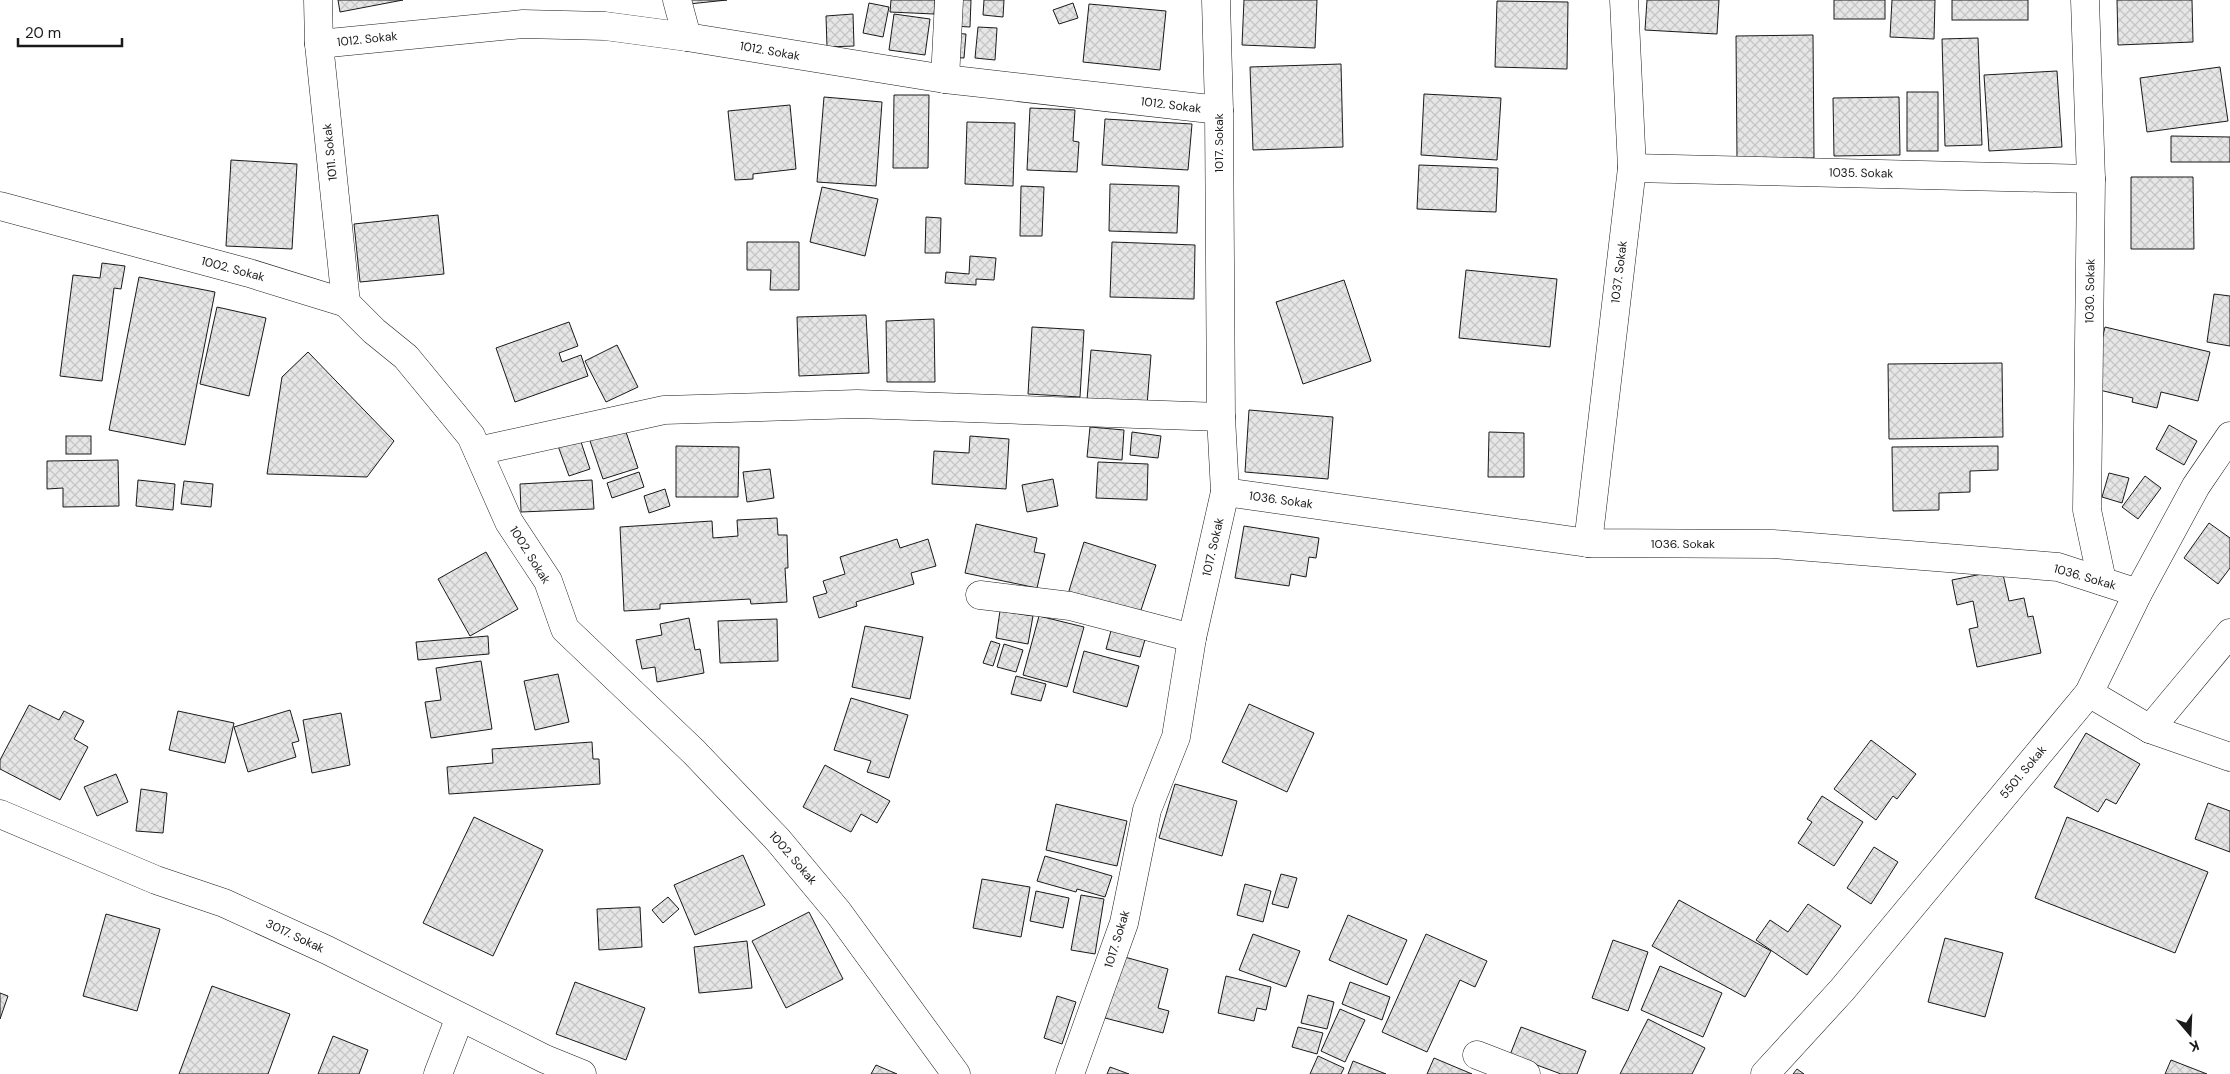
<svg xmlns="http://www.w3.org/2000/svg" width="2230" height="1074" font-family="'DM Sans',sans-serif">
<defs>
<pattern id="building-cross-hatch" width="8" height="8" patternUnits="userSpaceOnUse" patternTransform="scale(1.25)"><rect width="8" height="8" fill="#e6e6e6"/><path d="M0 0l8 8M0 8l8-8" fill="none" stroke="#c5c5c5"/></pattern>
</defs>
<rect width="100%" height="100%" fill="#fff"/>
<g fill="url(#building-cross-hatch)" stroke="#1a1a1a">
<path d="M338 0H403L340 12Z"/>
<path d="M688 0H727L689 4Z"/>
<path d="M891 0H935L934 14 890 12Z"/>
<path d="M954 0H971L970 27 952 26Z"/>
<path d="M984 0H1004L1003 17 983 15Z"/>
<path d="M1244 0H1317L1315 48 1242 45Z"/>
<path d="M1647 0H1719L1717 34 1645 30Z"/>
<rect x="1834" y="0" width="51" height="19"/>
<path d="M1892 0H1935L1934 39 1890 37Z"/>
<rect x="1952" y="0" width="76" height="20"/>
<path d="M2117 0H2192L2193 42 2118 45Z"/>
<path d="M1497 1 1568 2 1567 69 1495 67Z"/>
<path d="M869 3 889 7 883 37 863 33Z"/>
<path d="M1073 3 1078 18 1059 24 1053 10Z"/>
<path d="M1089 4 1166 11 1160 70 1083 62Z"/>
<path d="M853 14 854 46 827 47 826 16Z"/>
<path d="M894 14 930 19 925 55 889 50Z"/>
<path d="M978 27 997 28 995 60 975 58Z"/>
<path d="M950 33 966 34 964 58 948 57Z"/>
<path d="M1813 35 1814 158 1737 159 1736 36Z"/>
<path d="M1978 38 1982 145 1945 146 1942 39Z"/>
<path d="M1341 64 1343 147 1253 150 1250 67Z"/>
<path d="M2220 67 2228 121 2147 132 2140 78Z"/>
<path d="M2057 71 2062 147 1989 151 1984 75Z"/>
<rect x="1907" y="92" width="31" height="59"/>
<path d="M1424 94 1501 98 1497 160 1421 155Z"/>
<path d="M894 95H929L928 168H893Z"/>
<path d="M824 97 882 102 876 186 817 182Z"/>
<path d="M1899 97 1900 155 1834 156 1833 98Z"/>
<path d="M790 105 796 169 753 174V179L735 180 728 111Z"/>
<path d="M1030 108 1075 110 1073 141 1079 142 1077 172 1027 170Z"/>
<path d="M1105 119 1192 124 1188 170 1102 165Z"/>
<path d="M967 122 1015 123 1013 186 965 184Z"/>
<path d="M2171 136 2230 137V162H2171Z"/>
<path d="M231 160 297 164 292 249 226 246Z"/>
<path d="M1419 165 1498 168 1496 212 1417 209Z"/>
<path d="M2131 177H2193L2194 249H2131Z"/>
<path d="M1110 184 1179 186 1177 233 1109 231Z"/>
<path d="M1021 186 1044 187 1042 236H1020Z"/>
<path d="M822 187 878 199 865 256 810 242Z"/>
<path d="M438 215 444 274 360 282 354 224Z"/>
<path d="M926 217 941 218 940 253H925Z"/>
<path d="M747 242H799V290H770L771 270H747Z"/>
<path d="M1112 242 1195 245 1194 299 1110 297Z"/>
<path d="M970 256 996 258 994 280 976 279V285L945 283 946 272 969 274Z"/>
<path d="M102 263 125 266 121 289 114 288 102 381 60 376 73 275 100 278Z"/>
<path d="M1466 270 1557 279 1550 347 1459 338Z"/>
<path d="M139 277 215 292 185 445 109 430Z"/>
<path d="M1344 280 1371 361 1303 384 1276 302Z"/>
<path d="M2214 294 2230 296V346L2207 342Z"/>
<path d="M217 307 266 318 249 396 200 384Z"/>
<path d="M866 315 869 373 799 376 797 317Z"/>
<path d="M934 319 935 382H887L886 321Z"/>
<path d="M569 322 578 346 559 353 562 362 581 355 588 376 515 402 496 348Z"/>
<path d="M1032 327 1084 330 1080 397 1028 394Z"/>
<path d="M2105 327 2210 352 2198 401 2161 392 2157 408 2132 402 2133 398 2091 388Z"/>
<path d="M617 345 638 387 606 402 585 361Z"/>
<path d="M1091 350 1151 355 1147 405 1087 400Z"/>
<path d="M308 352 394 441 367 477 267 474 282 377Z"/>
<path d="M2002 363 2003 437 1889 439 1888 364Z"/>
<path d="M1249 410 1333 417 1328 479 1245 472Z"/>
<path d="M2169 425 2197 441 2184 465 2156 449Z"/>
<path d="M624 426 638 468 603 479 589 438Z"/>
<path d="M1090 427 1124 430 1122 460 1087 457Z"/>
<path d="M1132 432 1161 436 1158 458 1130 455Z"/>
<path d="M1489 432 1524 433V477H1488Z"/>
<rect x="66" y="436" width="25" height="18"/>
<path d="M970 436 1009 439 1006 489 932 484 934 451 969 453Z"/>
<path d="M580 439 590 469 569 476 558 446Z"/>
<path d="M676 446 739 447 738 497H676Z"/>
<path d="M1998 446V470L1970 471V492L1939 493V510L1893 511 1892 447Z"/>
<path d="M118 460 119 506 63 507V488L47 489V461Z"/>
<path d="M1098 462 1148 464 1147 500 1096 498Z"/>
<path d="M770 469 774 498 747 502 743 472Z"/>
<path d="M639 472 644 487 612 498 607 483Z"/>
<path d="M2109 473 2129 478 2122 503 2102 497Z"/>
<path d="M2145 476 2161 488 2138 519 2122 507Z"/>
<path d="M1053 479 1058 506 1027 512 1022 485Z"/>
<path d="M138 480 175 484 173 510 136 506Z"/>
<path d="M592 480 594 509 521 512 520 484Z"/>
<path d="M184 481 213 484 211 507 181 504Z"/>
<path d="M665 489 670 506 649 513 644 496Z"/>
<path d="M777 518 778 535H787L788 568H785L787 602 751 604 750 599 660 604V609L624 611 620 527 712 521 713 538 738 536 737 520Z"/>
<path d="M2209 523 2230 538V568L2218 584 2184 558Z"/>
<path d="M976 524 1037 538 1034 552 1045 554 1037 588 965 573Z"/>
<path d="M1244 526 1319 538 1316 558 1309 557 1306 577 1291 574 1289 586 1235 578Z"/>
<path d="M897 539 900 548 928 539 936 566 911 573 914 584 856 602 857 606 819 618 813 597 827 593 823 581 845 574 840 557Z"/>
<path d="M1084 542 1156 565 1139 616 1068 594Z"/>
<path d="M486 552 518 609 470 636 438 579Z"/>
<path d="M2002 570 2009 601 2024 598 2028 617 2033 616 2041 653 1977 667 1969 629 1978 627 1973 601 1957 605 1952 580Z"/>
<path d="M1000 611 1033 616 1028 644 996 638Z"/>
<path d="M1039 616 1084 627 1067 687 1023 675Z"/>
<path d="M689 618 695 650 700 649 704 673 657 682 655 667 642 669 636 640 662 635 660 624Z"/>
<path d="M777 619 778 661 720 663 718 621Z"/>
<path d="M865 626 923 637 910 699 852 687Z"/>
<path d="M1112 627 1146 636 1140 657 1106 649Z"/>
<path d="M488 636 489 654 418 660 416 642Z"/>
<path d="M991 641 1000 644 993 666 983 663Z"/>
<path d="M1004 644 1023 650 1016 672 997 667Z"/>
<path d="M1084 651 1139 666 1127 707 1073 692Z"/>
<path d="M481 661 492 729 431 738 425 702 441 700 436 668Z"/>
<path d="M558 674 569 722 535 730 524 681Z"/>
<path d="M1016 676 1046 684 1041 701 1011 694Z"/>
<path d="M851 698 908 715 889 778 867 772 871 761 834 750Z"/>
<path d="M1249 704 1314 733 1287 792 1222 762Z"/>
<path d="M29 705 59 720 64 711 84 721 74 739 88 747 60 800 0 769V760Z"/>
<path d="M290 710 299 741 292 743 296 757 248 772 234 727Z"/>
<path d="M178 711 234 723 225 763 169 750Z"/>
<path d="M341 713 350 765 312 773 303 720Z"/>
<path d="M2086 733 2140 764 2116 804 2106 799 2098 812 2054 787Z"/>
<path d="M1871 740 1916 774 1897 799 1893 796 1876 820 1834 789Z"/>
<path d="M592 742 593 759H599L600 784 449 794 447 767 493 763 492 749Z"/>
<path d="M825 765 890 801 877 823 861 814 851 832 803 807Z"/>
<path d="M116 774 128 802 97 816 84 787Z"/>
<path d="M1175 784 1237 801 1222 856 1159 838Z"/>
<path d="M141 789 167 793 163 833 136 831Z"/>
<path d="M1822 796 1863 822 1834 866 1798 843 1812 822 1807 819Z"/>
<path d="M2208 803 2230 811V852L2195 839Z"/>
<path d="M1056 804 1127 821 1117 866 1046 850Z"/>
<path d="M474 817 543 850 493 956 423 923Z"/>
<path d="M2067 817 2208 872 2175 953 2035 898Z"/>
<path d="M1874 847 1898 862 1871 904 1847 888Z"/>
<path d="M743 855 765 905 695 935 674 885Z"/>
<path d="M1045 856 1112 876 1105 897 1077 889 1076 892 1037 881Z"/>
<path d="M1281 874 1297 878 1288 908 1272 904Z"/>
<path d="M982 879 1030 887 1021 937 973 928Z"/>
<path d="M1245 884 1271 891 1263 922 1237 915Z"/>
<path d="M1036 891 1069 898 1063 928 1030 921Z"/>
<path d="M1081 895 1104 899 1095 954 1071 950Z"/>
<path d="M668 897 679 909 663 923 652 910Z"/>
<path d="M1679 900 1771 951 1745 997 1652 946Z"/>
<path d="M1808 904 1841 926 1807 975 1756 940 1770 920 1788 932Z"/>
<path d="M640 907 642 947 599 950 597 909Z"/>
<path d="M809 912 843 979 786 1008 752 941Z"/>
<path d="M106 914 160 929 137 1011 83 996Z"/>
<path d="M1348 915 1407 940 1387 985 1329 960Z"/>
<path d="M1253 934 1300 951 1286 987 1239 970Z"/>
<path d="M1426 934 1487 961 1475 987 1460 980 1427 1052 1382 1032Z"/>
<path d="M1945 938 2003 953 1985 1017 1928 1002Z"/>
<path d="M1613 940 1648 952 1628 1011 1592 998Z"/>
<path d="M747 941 752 988 699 993 694 947Z"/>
<path d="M1121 956 1168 969 1158 1008 1169 1011 1163 1033 1105 1018Z"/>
<path d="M1660 966 1722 993 1703 1037 1641 1010Z"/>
<path d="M1226 976 1271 987 1266 1010 1257 1008 1254 1021 1218 1013Z"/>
<path d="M575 982 645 1008 626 1060 556 1034Z"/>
<path d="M1350 982 1390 997 1382 1020 1342 1004Z"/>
<path d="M212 986 290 1014 268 1074H179Z"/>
<path d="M0 993 8 996 0 1019Z"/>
<path d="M1308 995 1334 1002 1327 1029 1301 1023Z"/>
<path d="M1057 996 1076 1002 1062 1044 1044 1038Z"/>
<path d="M1340 1009 1365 1020 1345 1062 1321 1051Z"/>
<path d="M1648 1019 1705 1048 1692 1074H1620Z"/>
<path d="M1298 1027 1323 1033 1317 1054 1292 1047Z"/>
<path d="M1521 1027 1586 1051 1577 1074H1561L1510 1055Z"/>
<path d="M333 1036 368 1050 359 1074H318Z"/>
<path d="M1318 1056 1344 1068 1341 1074H1310Z"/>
<path d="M1434 1058 1472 1074H1427Z"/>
<path d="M2171 1060 2207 1074H2165Z"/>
<path d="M1353 1061 1386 1074H1348Z"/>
<path d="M876 1065 897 1074H871Z"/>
<path d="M1110 1067 1129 1074H1107Z"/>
<path d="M1797 1069 1804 1074H1793Z"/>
</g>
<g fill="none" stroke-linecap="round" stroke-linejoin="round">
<defs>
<g id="minor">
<path d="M318 0 319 44 346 303"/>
<path d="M677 0 687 37"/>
<path d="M2085 0 2091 179 2087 510 2102 581"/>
<path d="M319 44 523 24 605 26 687 37 945 79 1219 110"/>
<path d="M945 79 949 0"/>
<path d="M1632 168 2091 179"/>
<path d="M0 206 249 273 346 303 374 331 406 357 471 436 509 522 548 581 565 629 694 752 778 840 838 912 956 1074"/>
<path d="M478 451 664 410 857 404 1221 417"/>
<path d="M1225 492 1588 543 1773 544 2058 567 2138 593"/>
<path d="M1588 543 1632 168 1624 0"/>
<path d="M980 595 1070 606 1192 638"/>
<path d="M2089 693 2150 729 2230 757"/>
<path d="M2150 729 2230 633"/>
<path d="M1477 1055 1526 1074"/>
<path d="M438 1074 460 1017"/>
<path d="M1070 1074 1124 923 1147 810 1176 737 1192 638 1225 492 1221 417 1219 110 1216 0"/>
</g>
<g id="tertiary">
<path d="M0 814 156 880 224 903 327 950 545 1059 582 1074"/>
<path d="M1765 1074 1842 990 2089 693 2138 593 2196 486 2230 436"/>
</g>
</defs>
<use href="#minor" stroke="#1a1a1a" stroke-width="29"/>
<use href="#tertiary" stroke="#1a1a1a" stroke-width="29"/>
<use href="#minor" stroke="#fff" stroke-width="28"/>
<use href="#tertiary" stroke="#fff" stroke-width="28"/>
</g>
<g text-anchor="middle" stroke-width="4" stroke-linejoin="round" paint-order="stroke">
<g font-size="12" fill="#1a1a1a" stroke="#fff">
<text transform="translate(367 39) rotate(-6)" y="4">1012. Sokak</text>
<text transform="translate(770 51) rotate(10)" y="4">1012. Sokak</text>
<text transform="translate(1171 105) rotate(7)" y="4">1012. Sokak</text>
<text transform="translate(1219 143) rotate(-90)" y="4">1017. Sokak</text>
<text transform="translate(330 152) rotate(-96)" y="4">1011. Sokak</text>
<text transform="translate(1861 173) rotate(1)" y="4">1035. Sokak</text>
<text transform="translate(233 269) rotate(15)" y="4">1002. Sokak</text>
<text transform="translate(1619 272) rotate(-83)" y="4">1037. Sokak</text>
<text transform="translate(2090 291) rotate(-89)" y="4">1030. Sokak</text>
<text transform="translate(1281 500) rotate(8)" y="4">1036. Sokak</text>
<text x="1683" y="548">1036. Sokak</text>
<text transform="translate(1213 547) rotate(-77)" y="4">1017. Sokak</text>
<text transform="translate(530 555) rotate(58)" y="4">1002. Sokak</text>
<text transform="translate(2085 577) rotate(16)" y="4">1036. Sokak</text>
<text transform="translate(2023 772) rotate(-50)" y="4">5501. Sokak</text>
<text transform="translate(793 858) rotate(49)" y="4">1002. Sokak</text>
<text transform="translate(295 936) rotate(25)" y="4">3017. Sokak</text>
<text transform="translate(1117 939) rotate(-73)" y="4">1017. Sokak</text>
</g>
</g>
<g transform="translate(2190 1034) rotate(161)" stroke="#ffffff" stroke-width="4" paint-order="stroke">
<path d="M0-4L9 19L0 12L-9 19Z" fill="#1a1a1a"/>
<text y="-8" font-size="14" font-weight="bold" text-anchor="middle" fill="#1a1a1a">K</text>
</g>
<path d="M18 38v8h104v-8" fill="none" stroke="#1a1a1a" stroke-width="2.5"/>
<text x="25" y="38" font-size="15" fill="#1a1a1a" stroke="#ffffff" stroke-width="4" paint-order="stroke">20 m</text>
</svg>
